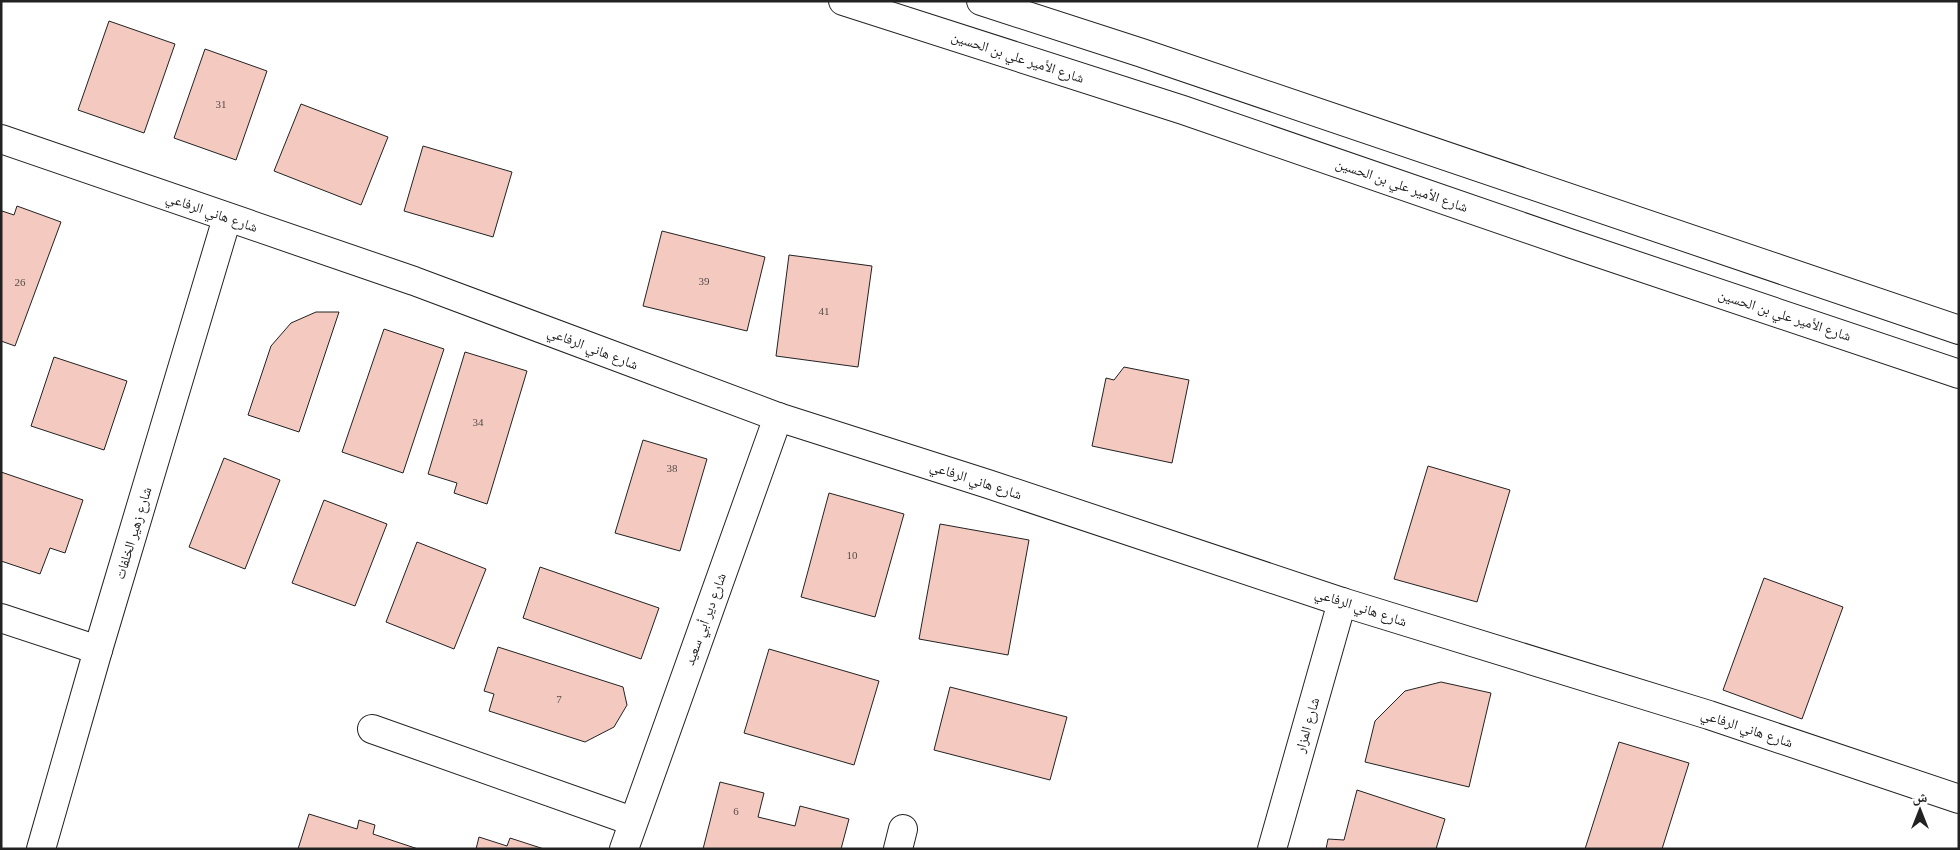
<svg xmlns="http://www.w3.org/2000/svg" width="1960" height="850" font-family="'Times New Roman','Noto Naskh Arabic',serif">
<rect width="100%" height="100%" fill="#fff"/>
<g fill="#f3c9c0" stroke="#222">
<path d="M109 21 175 44 144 133 78 110Z"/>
<path d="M205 49 267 71 236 160 174 138Z"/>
<path d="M301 104 388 137 361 205 274 171Z"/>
<path d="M423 146 512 172 493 237 404 211Z"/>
<path d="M17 206 61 222 15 346 1 341V213L2 211 14 215Z"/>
<path d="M662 231 765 257 747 331 643 306Z"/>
<path d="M789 255 872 266 858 367 776 356Z"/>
<path d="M316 312H339L299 432 248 415 271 346 291 323Z"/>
<path d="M384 329 444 349 403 473 342 452Z"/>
<path d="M465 352 527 371 487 504 454 493 457 483 428 474Z"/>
<path d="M54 357 127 381 104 450 31 426Z"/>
<path d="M1124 367 1189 380 1172 463 1092 446 1106 378 1114 380Z"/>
<path d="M643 440 707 459 680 551 615 533Z"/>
<path d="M224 458 280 480 245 569 189 547Z"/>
<path d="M1428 466 1510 490 1477 602 1394 579Z"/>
<path d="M1 472 83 500 65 553 50 548 40 574 1 561Z"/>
<path d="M829 493 904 514 875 617 801 597Z"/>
<path d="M324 500 387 524 355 606 292 583Z"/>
<path d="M940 524 1029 540 1008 655 919 639Z"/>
<path d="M417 542 486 569 454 649 386 622Z"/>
<path d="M540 567 659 608 641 659 523 618Z"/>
<path d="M1764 578 1843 607 1802 719 1723 690Z"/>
<path d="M498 647 623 687 627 705 614 727 585 742 489 711 494 694 484 691Z"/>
<path d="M769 649 879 681 854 765 744 733Z"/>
<path d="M1441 682 1491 693 1469 787 1365 762 1375 721 1405 691Z"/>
<path d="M950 687 1067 717 1050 780 934 750Z"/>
<path d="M1619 742 1689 763 1662 849H1585Z"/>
<path d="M720 782 764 793 758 817 795 826 800 806 849 819 841 849H703Z"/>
<path d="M1357 790 1445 819 1436 849H1326L1328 839 1344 840Z"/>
<path d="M309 814 357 829 359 820 375 825 373 834 418 849H298Z"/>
<path d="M479 837 507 846 510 838 544 849H476Z"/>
</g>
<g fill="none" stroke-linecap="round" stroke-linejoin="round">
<defs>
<g id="minor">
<path d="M1 139 414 281 778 417 988 484 1342 602 1709 715 1959 799"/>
<path d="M1 618 98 650"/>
<path d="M372 729 632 821"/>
<path d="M41 849 98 650 227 218"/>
<path d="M624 849 778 417"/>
<path d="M898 849 903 829"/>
<path d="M1272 849 1342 602"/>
</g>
<g id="secondary">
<path d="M843 1 1183 110 1572 244 1959 374"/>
<path d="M981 1 1142 53 1959 330"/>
</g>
</defs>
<use href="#minor" stroke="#222" stroke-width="30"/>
<use href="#secondary" stroke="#222" stroke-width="30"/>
<use href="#minor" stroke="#fff" stroke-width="28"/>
<use href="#secondary" stroke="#fff" stroke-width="28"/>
</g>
<g text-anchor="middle" stroke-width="4" stroke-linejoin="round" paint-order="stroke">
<g font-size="11" fill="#564c4a">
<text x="221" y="108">31</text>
<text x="704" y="285">39</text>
<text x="20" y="286">26</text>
<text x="824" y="315">41</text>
<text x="478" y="426">34</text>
<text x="672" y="472">38</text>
<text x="852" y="559">10</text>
<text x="559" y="703">7</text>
<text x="736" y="815">6</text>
</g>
<g font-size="14" fill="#222" stroke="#fff">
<text transform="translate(1018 57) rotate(18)" y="5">شارع الأمير علي بن الحسين</text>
<text transform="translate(1402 185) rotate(19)" y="5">شارع الأمير علي بن الحسين</text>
<text transform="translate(212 212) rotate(19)" y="5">شارع هاني الرفاعي</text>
<text transform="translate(1785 315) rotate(18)" y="5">شارع الأمير علي بن الحسين</text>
<text transform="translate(593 348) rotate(21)" y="5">شارع هاني الرفاعي</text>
<text transform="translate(976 480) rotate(18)" y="5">شارع هاني الرفاعي</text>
<text transform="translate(133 533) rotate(-73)" y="5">شارع زهير الخلفات</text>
<text transform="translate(1361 607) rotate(18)" y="5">شارع هاني الرفاعي</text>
<text transform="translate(705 619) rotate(-70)" y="5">شارع دير أبي سعيد</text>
<text transform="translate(1307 725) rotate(-74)" y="5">شارع المزار</text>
<text transform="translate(1747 728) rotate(18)" y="5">شارع هاني الرفاعي</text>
</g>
</g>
<rect width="1960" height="850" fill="none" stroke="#222222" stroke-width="5"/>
<g transform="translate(1920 810)" stroke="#ffffff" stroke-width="4" paint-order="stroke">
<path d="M0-4L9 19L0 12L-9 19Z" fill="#222222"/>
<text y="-8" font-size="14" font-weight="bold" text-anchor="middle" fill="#222222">ش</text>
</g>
</svg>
